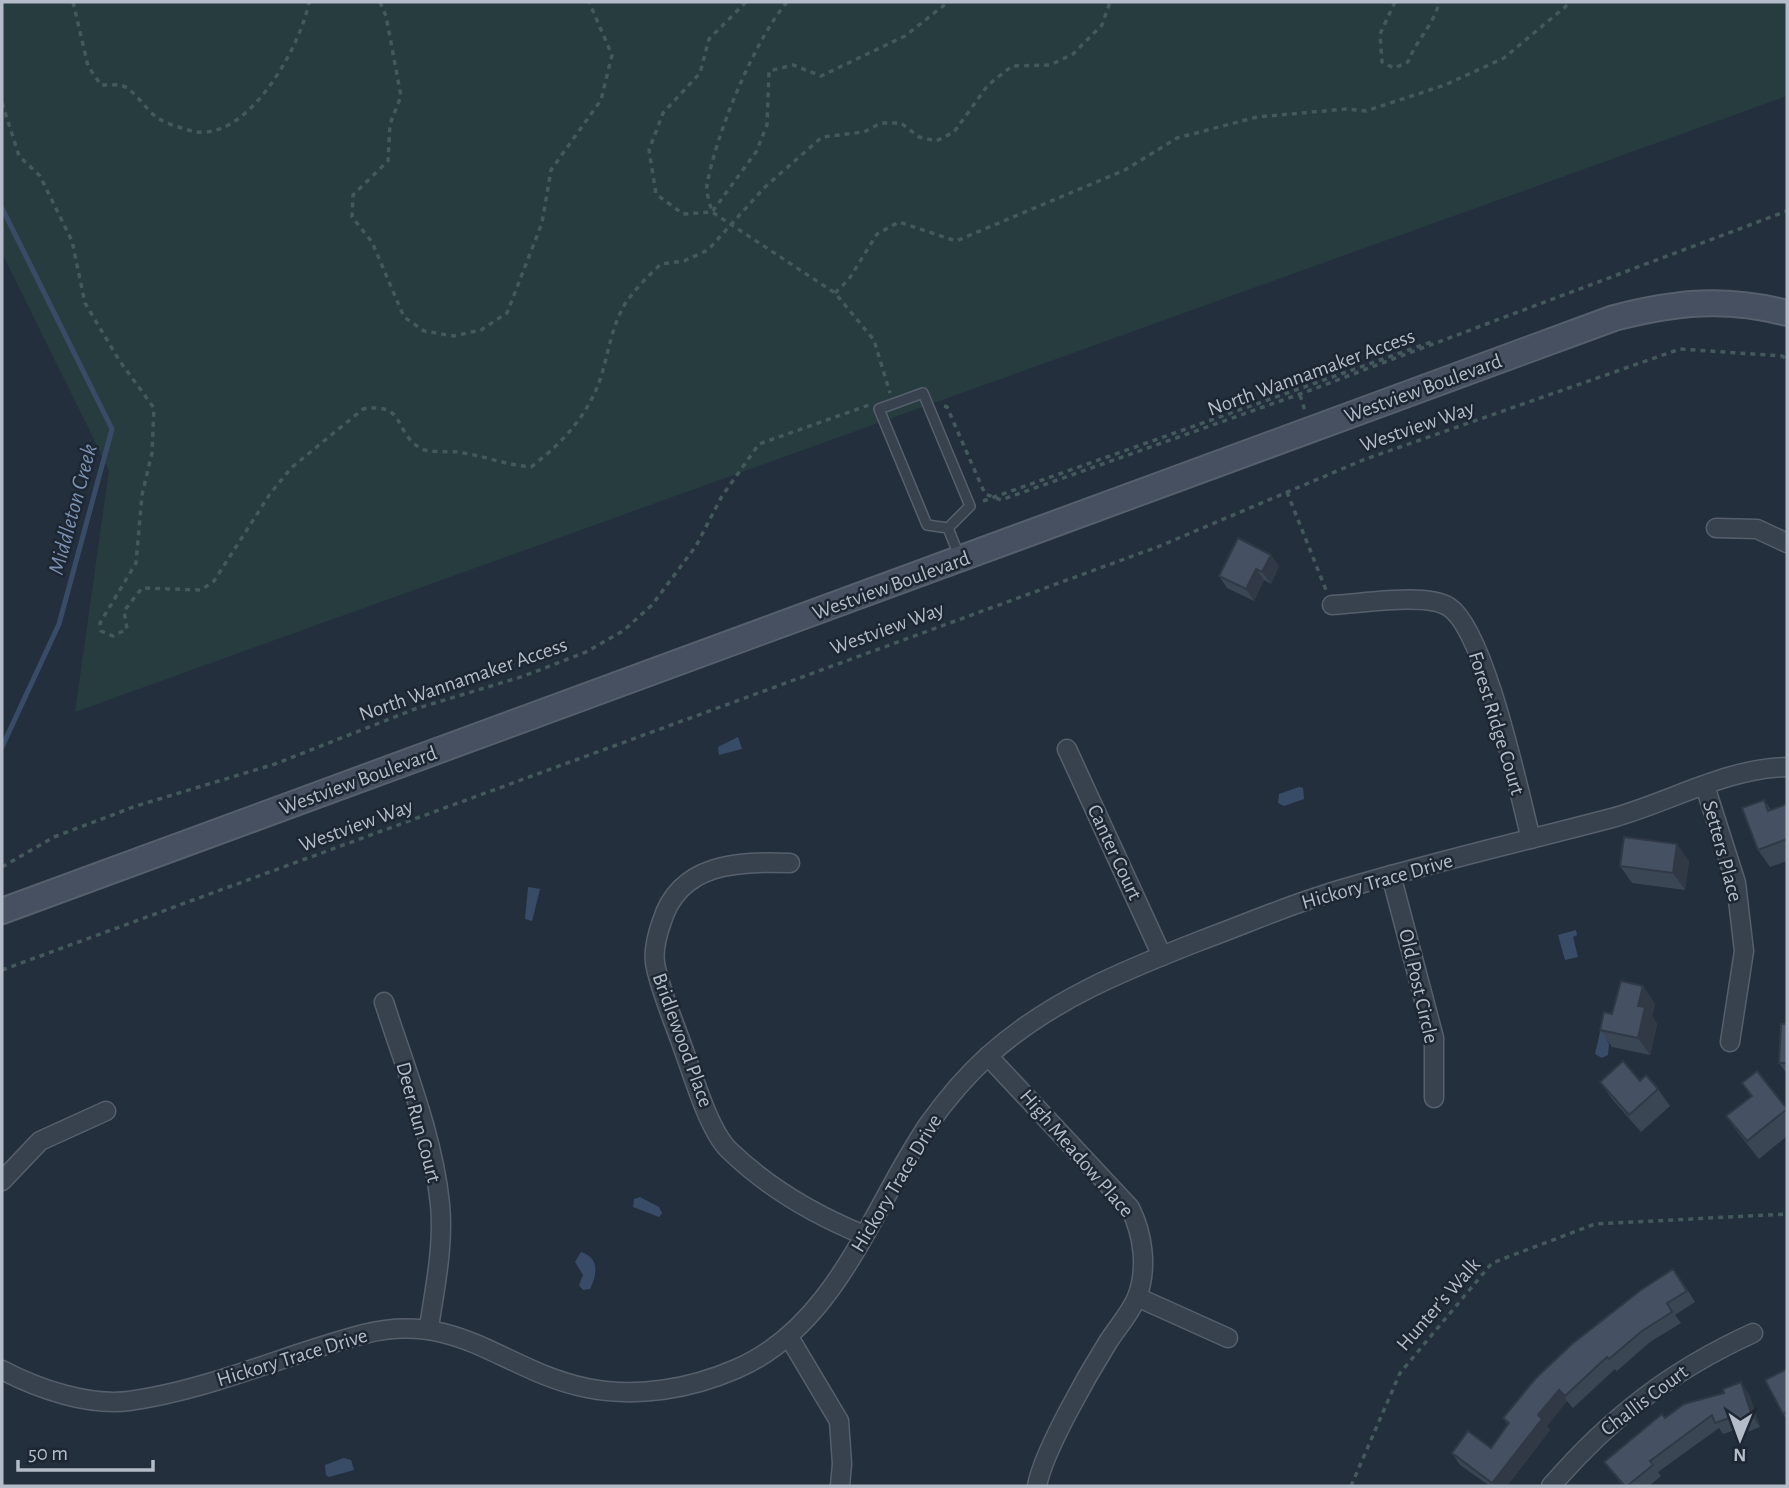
<svg xmlns="http://www.w3.org/2000/svg" width="1789" height="1488" font-family="'Alegreya Sans',sans-serif">
<rect width="100%" height="100%" fill="#242f3e"/>
<path fill="#263c3f" d="M2 2H1787V96L75 712 109 470 2 253Z"/>
<g fill="#394c67">
<path d="M738 737 742 749 719 755 718 747Z"/>
<path d="M1299 787 1303 788 1304 799 1284 806 1278 803 1279 794Z"/>
<path d="M528 887 540 889 532 921 525 919Z"/>
<path d="M1576 930 1577 935 1573 937 1578 957 1565 960 1558 935Z"/>
<path d="M1601 1028 1609 1044 1608 1055 1602 1058 1595 1054Z"/>
<path d="M640 1197 659 1207 662 1213 659 1217 633 1207 634 1199Z"/>
<path d="M581 1252C600 1258 597 1275 590 1289L583 1290 579 1285 583 1275 575 1262Z"/>
<path d="M344 1458 351 1460 354 1470 329 1477 326 1475 325 1465Z"/>
</g>
<g fill="none" stroke-linecap="round" stroke-linejoin="round">
<path stroke="#394c67" stroke-width="5" d="M2 208 112 429 59 624 2 747"/>
<defs>
<path id="lane" d="M948 528 970 506 923 393 879 409 927 525 948 528 960 558"/>
<g id="street">
<path d="M1716 528 1757 529 1787 543"/>
<path d="M1332 605C1360 604 1426 592 1449 607 1485 630 1519 793 1531 839"/>
<path d="M1067 749 1162 956"/>
<path d="M1705 786 1736 883 1744 951 1730 1042"/>
<path d="M790 863C738 861 680 863 662 921 657 935 652 953 656 968 662 995 674 1022 683 1048 693 1075 709 1131 729 1150 767 1187 815 1215 864 1235"/>
<path d="M1391 875 1434 1038V1098"/>
<path d="M384 1002C405 1068 433 1135 440 1204 444 1245 435 1287 429 1327"/>
<path d="M988 1056 1130 1208C1143 1234 1148 1268 1137 1297 1131 1312 1117 1328 1108 1342 1088 1374 1043 1452 1037 1486"/>
<path d="M2 1181 40 1141 106 1111"/>
<path d="M1137 1297 1228 1338"/>
<path d="M789 1337 839 1421 842 1464 840 1486"/>
<path d="M2 1370C38 1389 88 1406 129 1401 210 1390 286 1354 364 1334 459 1310 503 1371 587 1388 637 1398 690 1389 736 1369 837 1326 871 1209 928 1125 945 1101 966 1076 988 1056 1050 1000 1125 970 1202 940 1243 925 1284 907 1326 894 1420 865 1517 843 1612 818 1670 802 1727 768 1787 767"/>
<path d="M1551 1486C1610 1418 1670 1371 1753 1333"/>
</g>
<path id="secondary" d="M2 911 1614 318C1676 302 1725 297 1787 313"/>
</defs>
<use href="#lane" stroke="#565f6c" stroke-width="12"/>
<use href="#street" stroke="#565f6c" stroke-width="21"/>
<use href="#secondary" stroke="#565f6c" stroke-width="28"/>
<g stroke="#44595c" stroke-width="3.5" stroke-dasharray="5 5" stroke-linecap="butt">
<path d="M73 2 88 66 101 85C108 85 116 84 123 86 136 91 146 111 158 118 166 124 179 127 188 130 245 149 301 46 309 2"/>
<path d="M380 2 386 16 401 96 390 124 388 161 353 195 352 217 372 242 404 317 424 331 454 336 481 330 507 313 542 223 551 170 601 100 612 55 589 2"/>
<path d="M746 2 709 39 700 73 663 113 649 150 656 194 683 214 712 212 756 152 767 125 769 71 793 65 821 76 905 36 948 2"/>
<path d="M787 2C754 41 716 134 707 185 706 193 710 204 712 212L835 293 874 340 890 393"/>
<path d="M1395 2 1380 34 1382 62 1394 68 1408 62C1416 40 1434 25 1439 2"/>
<path d="M2 103 19 156 40 176 72 241 85 303 119 360 154 408 152 453 142 495 136 563 100 623 101 631 113 636 127 629 124 611 142 588 201 590 214 581 270 494 291 468 363 409C406 402 393 431 420 448 428 453 446 451 457 452 482 455 505 465 531 467 564 442 592 411 603 370 609 348 613 324 625 304 635 289 648 276 661 264L684 261 708 250 765 187 822 137 864 132 881 123H901L919 137 936 141 954 132 988 85 1012 66 1050 65 1073 54 1102 25 1110 2"/>
<path d="M835 293 849 279 877 234 899 222 956 241 1125 170 1177 138 1257 117 1346 109 1366 111 1445 85 1504 58 1571 2"/>
<path d="M1300 395 1305 411"/>
<path d="M944 406 947 407 985 494 1001 500 1300 394 1787 211"/>
<path d="M1287 492 1326 590"/>
<path d="M983 501 1431 342"/>
<path d="M2 867 54 837 136 806 275 764 415 709 524 676 586 652 623 631 652 605 696 546 722 496 759 444 869 405"/>
<path d="M2 970 1160 546 1363 460 1680 349 1782 356 1787 359"/>
<path d="M1351 1486 1400 1373 1492 1263 1595 1224 1787 1214"/>
</g>
<use href="#lane" stroke="#38414e" stroke-width="9"/>
<use href="#street" stroke="#38414e" stroke-width="18"/>
<use href="#secondary" stroke="#465061" stroke-width="24"/>
</g>
<g fill="#3b4654">
<path d="M1238 538 1279 566 1271 584 1264 580 1254 601 1227 588 1219 576Z"/>
<path d="M1764 800 1771 810 1787 804V861L1770 867 1758 850Z"/>
<path d="M1689 861 1685 890 1632 883 1620 866Z"/>
<path d="M1643 986 1655 1004 1652 1016 1657 1024 1650 1055 1612 1047 1600 1030 1612 1014Z"/>
<path d="M1787 1024V1074L1779 1063Z"/>
<path d="M1640 1081 1658 1089 1670 1106 1641 1132 1612 1099 1600 1082Z"/>
<path d="M1742 1083 1787 1108V1136L1759 1159 1739 1134 1726 1116 1751 1097Z"/>
<path d="M1682 1281 1695 1302 1675 1315 1681 1323 1650 1342 1617 1371 1615 1369 1573 1408 1567 1401 1547 1426 1550 1430 1507 1486H1490L1460 1465 1452 1453 1491 1448 1508 1425 1503 1418Z"/>
<path d="M1787 1369V1420L1783 1414Z"/>
<path d="M1749 1394 1760 1427 1739 1435 1735 1430 1723 1434 1719 1428 1658 1472 1661 1476 1649 1486H1623L1604 1462 1665 1418Z"/>
</g>
<g fill="#303945">
<path d="M1271 555 1279 566 1271 584 1262 572Z"/>
<path d="M1256 569 1264 580 1254 601 1246 589Z"/>
<path d="M1677 844 1689 861 1685 890 1673 873Z"/>
<path d="M1643 986 1655 1004 1652 1016 1657 1024 1650 1055 1638 1038V1006Z"/>
<path d="M1741 1382 1749 1394 1760 1427 1752 1416Z"/>
<path d="M1559 1390 1567 1401 1547 1426 1550 1430 1507 1486H1495L1492 1483 1538 1415Z"/>
</g>
<g fill="#455162" stroke="#303945" stroke-width="2">
<path d="M1238 538 1271 555 1262 572 1256 569 1246 589 1219 576Z"/>
<path d="M1764 800 1768 811 1787 804V839L1758 850 1742 808Z"/>
<path d="M1624 837 1677 844 1673 873 1620 866Z"/>
<path d="M1621 981 1643 986 1638 1006 1645 1007 1638 1038 1600 1030 1604 1012 1612 1014Z"/>
<path d="M1781 1024H1787V1063H1779Z"/>
<path d="M1623 1061 1640 1081 1646 1075 1658 1089 1629 1115 1600 1082Z"/>
<path d="M1757 1071 1787 1109 1747 1141 1726 1116 1752 1096 1742 1083Z"/>
<path d="M1673 1269 1687 1291 1667 1303 1672 1312 1642 1331 1609 1359 1607 1357 1565 1396 1559 1390 1538 1415 1542 1419 1492 1483 1452 1453 1468 1431 1491 1448 1509 1423 1503 1418 1536 1378 1572 1344 1641 1290Z"/>
<path d="M1787 1369V1412L1783 1414 1765 1380Z"/>
<path d="M1741 1382 1752 1416 1731 1423 1729 1418 1715 1423 1712 1415 1650 1461 1653 1465 1627 1486H1625L1604 1462 1662 1414 1665 1418 1684 1404 1724 1393 1723 1389Z"/>
</g>
<g text-anchor="middle" stroke-width="5" stroke-linejoin="round" paint-order="stroke">
<g font-size="21" fill="#b4bcc9" stroke="#1d2633">
<text transform="translate(1311 372) rotate(-20)" y="7">North Wannamaker Access</text>
<text transform="translate(1423 388) rotate(-20)" y="7">Westview Boulevard</text>
<text transform="translate(1417 426) rotate(-19)" y="7">Westview Way</text>
<text transform="translate(891 585) rotate(-20)" y="7">Westview Boulevard</text>
<text transform="translate(887 628) rotate(-20)" y="7">Westview Way</text>
<text transform="translate(463 679) rotate(-19)" y="7">North Wannamaker Access</text>
<text transform="translate(1497 723) rotate(73)" y="7">Forest Ridge Court</text>
<text transform="translate(358 780) rotate(-20)" y="7">Westview Boulevard</text>
<text transform="translate(356 825) rotate(-20)" y="7">Westview Way</text>
<text transform="translate(1723 851) rotate(75)" y="7">Setters Place</text>
<text transform="translate(1115 852) rotate(65)" y="7">Canter Court</text>
<text transform="translate(1377 881) rotate(-16)" y="7">Hickory Trace Drive</text>
<text transform="translate(1419 986) rotate(77)" y="7">Old Post Circle</text>
<text transform="translate(683 1040) rotate(70)" y="7">Bridlewood Place</text>
<text transform="translate(419 1122) rotate(75)" y="7">Deer Run Court</text>
<text transform="translate(1077 1153) rotate(49)" y="7">High Meadow Place</text>
<text transform="translate(896 1183) rotate(-59)" y="7">Hickory Trace Drive</text>
<text transform="translate(1438 1304) rotate(-49)" y="7">Hunter's Walk</text>
<text transform="translate(292 1357) rotate(-17)" y="7">Hickory Trace Drive</text>
<text transform="translate(1644 1400) rotate(-37)" y="7">Challis Court</text>
</g>
<g font-size="23" font-style="italic" fill="#7c92b1" stroke="#1d2633">
<text transform="translate(72 509) rotate(-75)" y="8">Middleton Creek</text>
</g>
</g>
<rect width="1789" height="1488" fill="none" stroke="#b4bcc9" stroke-width="7"/>
<g transform="translate(1740 1439) rotate(181)" stroke="#1d2633" stroke-width="5" paint-order="stroke">
<path d="M0-5L12 26L0 18L-12 26Z" fill="#b4bcc9"/>
<text y="-10" font-size="19" font-weight="bold" text-anchor="middle" fill="#b4bcc9">N</text>
</g>
<path d="M18 1460v10h135v-10" fill="none" stroke="#b4bcc9" stroke-width="3.5"/>
<text x="28" y="1460" font-size="21" fill="#b4bcc9" stroke="#1d2633" stroke-width="5" paint-order="stroke">50 m</text>
</svg>
